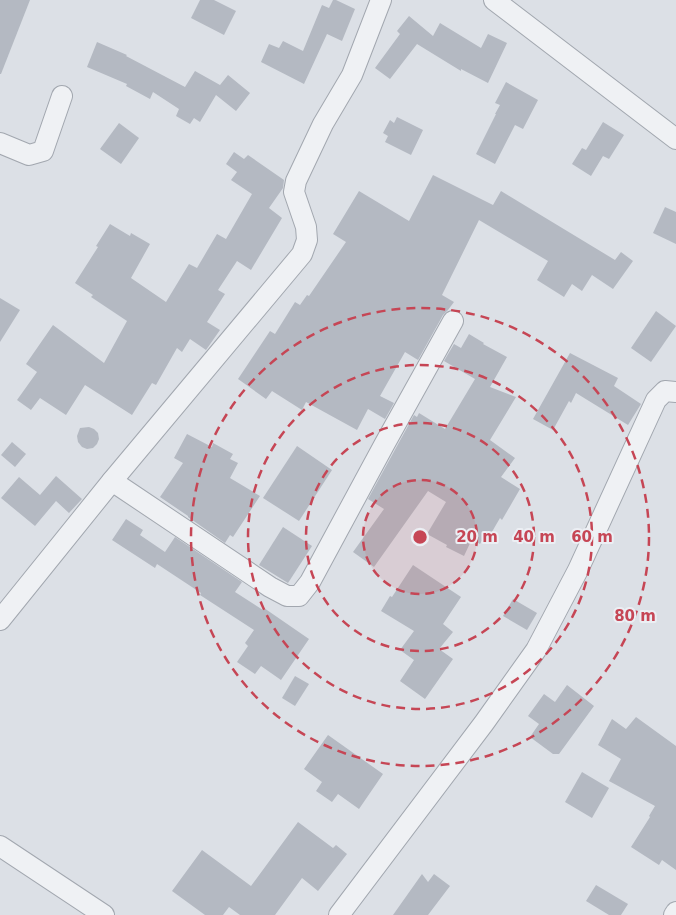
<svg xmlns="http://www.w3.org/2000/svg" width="676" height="915" font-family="'DejaVu Sans',sans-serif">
<rect width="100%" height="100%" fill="#dce0e6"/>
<g fill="#b4b9c2">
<path d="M0 0H30L1 74H0Z"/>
<path d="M200 0H214L236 11 224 35 191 18Z"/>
<path d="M333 0H336L355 9 342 41 327 34 304 84 261 62 269 44 279 48 283 41 303 51 322 5 329 8Z"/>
<path d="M409 16 433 36 440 23 481 48 488 34 507 43 488 83 461 69V71L417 44 390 79 375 68 400 34 397 31Z"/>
<path d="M97 42 127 55 126 56 185 87 195 71 220 85 228 75 250 93 236 111 216 95 200 122 194 118 190 124 176 116 179 109 153 92 150 99 126 86 127 84 87 67Z"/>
<path d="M506 82 538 100 523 129 515 125 495 164 476 154 496 114H495L500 105 495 103Z"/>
<path d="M397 117 423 130 411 155 385 142 388 136 383 133 390 120 394 123Z"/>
<path d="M603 122 624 135 609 159 603 156 591 176 572 164 582 148 586 150Z"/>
<path d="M119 123 139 138 121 164 100 149Z"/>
<path d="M234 152 244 159 248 155 284 180 283 188 269 208 282 218 251 270 237 261 218 290 225 294 207 322 220 330 206 350 190 339 182 352 177 348 156 385 152 383 132 415 85 385 66 415 40 398 31 410 17 400 37 372 26 364 53 325 104 363 127 321 91 297 93 295 75 283 98 247 96 246 110 224 130 236 131 233 150 244 131 278 166 302 189 264 197 268 217 234 226 239 252 194 231 180 237 172 226 164Z"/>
<path d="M433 175 493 205 501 191 615 260 621 252 633 261 613 289 592 275 582 291 572 284 564 297 537 280 548 261 479 220 442 295 454 302 448 310 443 315 418 360 405 352 380 396 394 403 385 419 368 409 357 430 306 402 302 410 272 391 266 399 238 379 270 331 275 334 295 302 300 305 307 295 309 296 346 242 333 234 359 191 409 221Z"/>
<path d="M665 207 676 212V244L653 233Z"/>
<path d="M0 298 20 310 0 342Z"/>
<path d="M656 311 676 326 651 362 631 348Z"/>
<path d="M469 334 484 343 483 344 507 357 490 387 516 397 490 440 515 458 501 477 520 489 502 520 500 518 489 537 485 535 480 544 472 539 464 556 446 547 447 545 427 534 446 502 428 491 374 567 353 552 384 509 368 499 414 415 417 417 419 413 445 429 475 379 444 361 454 344 461 348Z"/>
<path d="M570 353 618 378 614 386 641 404 628 425 576 393 571 403 569 401 553 430 533 419Z"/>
<path d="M89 427 94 429 98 433 99 439 97 444 93 448 87 449 82 447 78 442 77 436 80 428Z"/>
<path d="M187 434 212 447 213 443 233 454 230 459 238 463 230 478 260 496 233 537 230 535 225 543 188 517V516L160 497 183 463 174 458Z"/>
<path d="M12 442 26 454 15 467 1 455Z"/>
<path d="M297 446 332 470 299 521 263 498Z"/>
<path d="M56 476 82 499 69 513 56 501 35 526 1 498 19 477 40 495Z"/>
<path d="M126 519 143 530 140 535 165 552 175 537 242 582 235 592 263 610 264 608 309 639 281 680 261 666 255 674 237 662 248 646 245 643 254 630 200 595 201 593 157 564 155 568 112 540Z"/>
<path d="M283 527 312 546 288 583 259 565Z"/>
<path d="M413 565 461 597 443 624 453 632 439 649 453 659 425 699 400 681 414 660 400 650 414 631 381 611 390 596 392 597Z"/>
<path d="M513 599 537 613 527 630 503 616Z"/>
<path d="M295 676 309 684 295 706 282 698Z"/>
<path d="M567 685 594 706 559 754H553L530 737 539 724 528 716 544 694 555 702Z"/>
<path d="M636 717 676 746V870L662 860 659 865 631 847 650 817 649 816 655 806 609 781 621 759 598 745 612 719 626 729Z"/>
<path d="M328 735 383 774 359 809 338 794 332 802 316 791 322 782 304 769Z"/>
<path d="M582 772 609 788 592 818 565 802Z"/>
<path d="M298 822 333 848 336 845 347 854 318 891 302 878 275 915H240L229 907 223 915H205L172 891 202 850 251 886Z"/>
<path d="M422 874 428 882 434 874 450 886 428 915H393Z"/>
<path d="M596 885 628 904 621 915H609L586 901Z"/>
</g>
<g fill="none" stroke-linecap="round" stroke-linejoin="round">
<defs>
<g id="minor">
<path d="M494 0 676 139"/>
<path d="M0 143 29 155 43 151 62 96"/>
<path d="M112 481 270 587 287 596H299L310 582 384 445 453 321"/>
<path d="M0 620 112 481 302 254 307 240 306 227 294 192 296 181 323 124 352 75 381 0"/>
<path d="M0 846 104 915"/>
<path d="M339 915 484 723 536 650 578 570 656 400 665 391 676 392"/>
<path d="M674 915 676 912"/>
</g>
</defs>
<use href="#minor" stroke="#a2a7af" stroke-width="22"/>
<use href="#minor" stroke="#eff1f4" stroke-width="20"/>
</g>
<circle cx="420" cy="537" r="57" fill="#c64655" fill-opacity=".12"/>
<g fill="none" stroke="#c64655" stroke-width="2.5" stroke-dasharray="9 6">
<circle cx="420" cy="537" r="57"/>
<circle cx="420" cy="537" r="114"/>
<circle cx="420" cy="537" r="172"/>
<circle cx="420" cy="537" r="229"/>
</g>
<circle cx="420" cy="537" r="8" fill="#c64655" stroke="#eceff4" stroke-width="2.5"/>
<g font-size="15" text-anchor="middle" font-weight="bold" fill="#c64655" stroke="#eceff4" stroke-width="4" stroke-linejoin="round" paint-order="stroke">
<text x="477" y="542">20 m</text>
<text x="534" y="542">40 m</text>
<text x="592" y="542">60 m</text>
<text x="635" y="621">80 m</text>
</g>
</svg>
